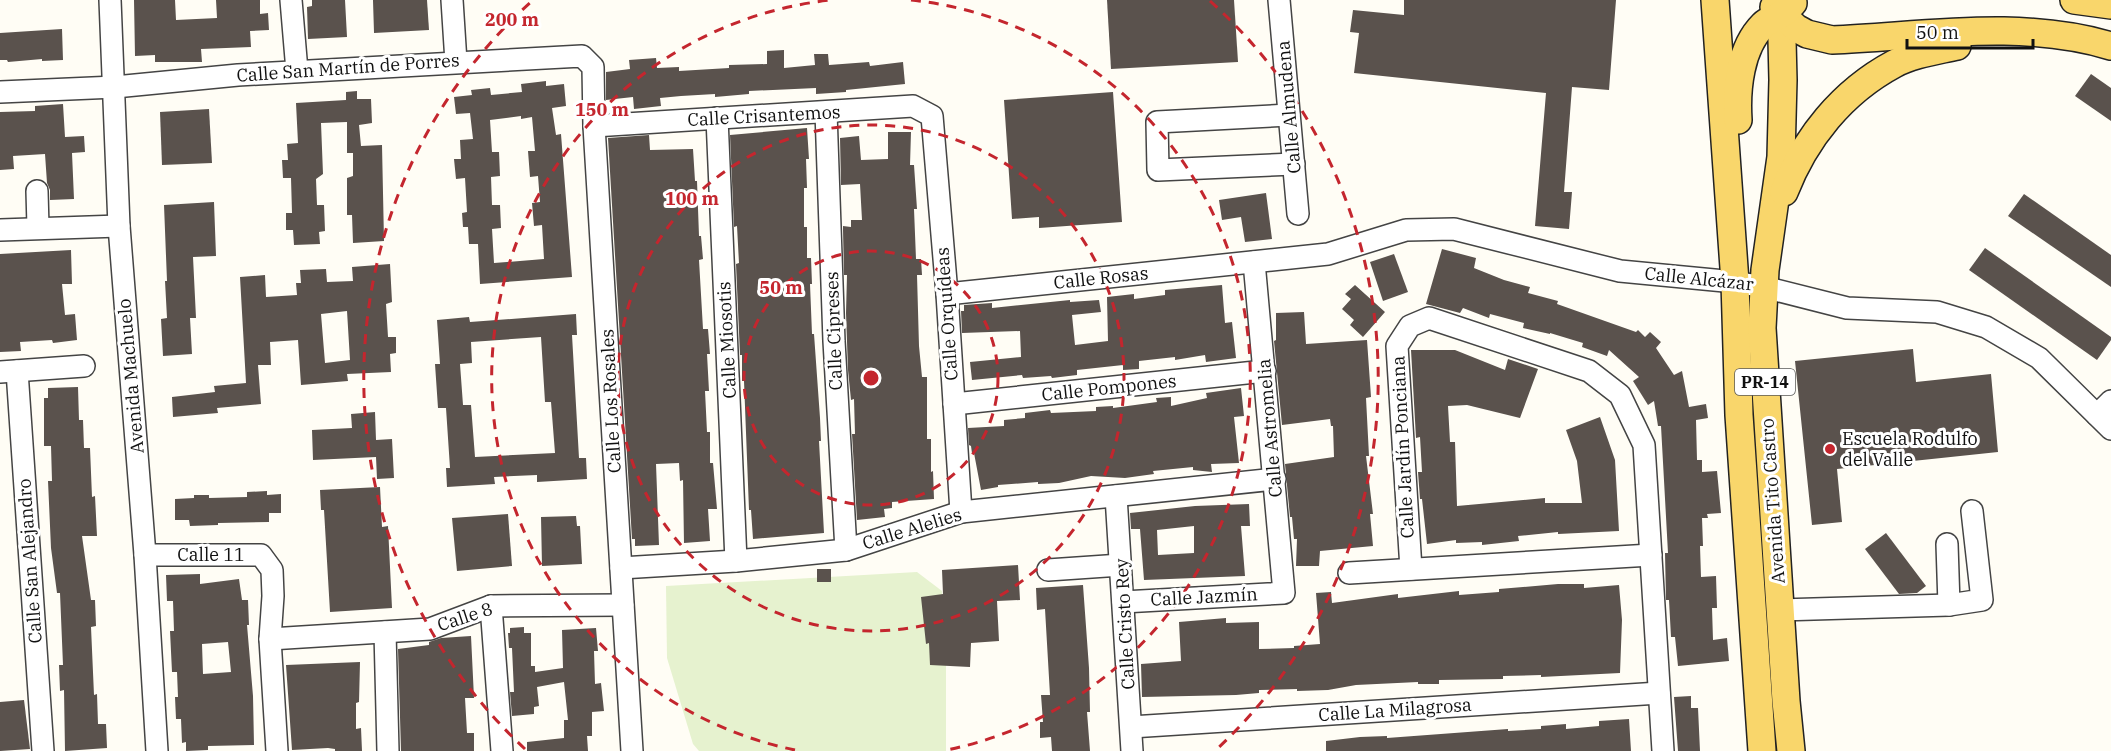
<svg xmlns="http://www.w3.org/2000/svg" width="2111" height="751" font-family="'IBM Plex Serif',serif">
<rect width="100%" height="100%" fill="#fffdf5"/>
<path fill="#e6f2cf" d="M917 572 942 591 946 644V751H699L693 744 667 658 666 586Z"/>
<g fill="#5a524d" fill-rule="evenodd">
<path d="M134 0H175L176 20 217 18 216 0H260V14L268 13 269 30 250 31 251 47 201 49 202 62H155V55L135 56Z"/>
<path d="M312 0H345L347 37 308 39 307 7 312 6Z"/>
<path d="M373 0H427L429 30 374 33Z"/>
<path d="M1107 0H1234L1238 62 1111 69Z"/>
<path d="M1404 0H1616L1609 90 1572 87 1564 192H1572L1569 229 1535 226 1546 93 1354 73 1359 33 1350 32 1353 10 1404 15Z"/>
<path d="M62 29 63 60 42 61V59L8 62 7 60H0V33Z"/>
<path d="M784 50V68L815 65 814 54H828L829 65 869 62 870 66 903 62 905 84 846 90V92L816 94V88L749 91V94L715 97V94L681 96 660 98 661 106 634 109 633 97 606 100V72L630 69 629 60 656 58 657 68 679 67V71L729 68V65L767 64V51Z"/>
<path d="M2091 74 2111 88V121L2075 96Z"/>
<path d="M546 81V86L564 84 566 106 552 108 556 135 561 134 572 277 480 284 478 244H469L468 227H463L462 213 467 212 465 178 456 179 454 159H461L460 140 473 139 470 113 456 114 454 97 472 95 471 90 490 88 491 95 522 92 521 84ZM521 116V119L532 117 535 151H528L530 177 538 176 540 202 532 203 534 226 542 225 544 259 494 263 492 229 501 228 500 205H492L491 177 500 176 499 152H492L490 120Z"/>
<path d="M357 91V99H371L372 123 359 125 361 146 382 145 384 241 353 243 352 215H347V178L353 176V153H347V122L321 123 323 174 316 179 317 205H324L325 231 319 232 320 244 294 245 293 230H286V213H292L291 178H283L282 160H288L287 144 298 143 296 103 346 100V92Z"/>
<path d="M1113 92 1122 222 1039 228V217L1012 219 1004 100Z"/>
<path d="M63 104 65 137 84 136 85 152 72 153 74 199 50 200V190L47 183 45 154 13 156 14 169 0 170V112L35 111V106Z"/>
<path d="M209 109 212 163 162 165 160 112Z"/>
<path d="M807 128 809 159H806L807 188H804V227H807V258H811L812 284H810L812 334H814L820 418 821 441H819L824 533 753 539 751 510H749L744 381H742V355H740L736 264 739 263 737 226 734 227 730 135Z"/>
<path d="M888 132H911L910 165H914L917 209H914L916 259H921L922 275H917L919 346 922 377H927V439H931V472L933 471 934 499 892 502V508L884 509 885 517 857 520 852 434H855L854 399 851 400 848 370 846 313 847 275H844L843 230V226L851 227V220H862L860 184 841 185 840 138 859 136 861 160 888 159Z"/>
<path d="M649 135 650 150 693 149 695 181H697L699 236H701L703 259 699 260 703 329H708L710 354H707L709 391H705L707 432H710V463H713L717 509H708L710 541 684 543 683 480 680 481 679 463 656 464 659 545 635 546V539H632L608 138Z"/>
<path d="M1266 193 1272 239 1245 242 1241 217 1222 220 1219 200Z"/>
<path d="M2024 194 2111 255V287L2008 216Z"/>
<path d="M214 202 216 256 193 257 196 318H190L192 354 163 356 161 319 167 318 165 281H167L164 205Z"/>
<path d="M1985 248 2111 337V340L2097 360 1969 270Z"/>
<path d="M1442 249 1476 258 1474 268 1504 280 1530 287 1528 293 1558 301 1557 304 1636 332 1638 330 1645 337 1650 332 1661 342 1656 348 1674 375 1682 371 1689 407 1706 404 1708 418 1696 420 1697 460H1702V472L1717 471 1721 513 1707 514 1708 518H1702L1703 546H1700L1701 577 1716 576 1717 608H1712L1713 640 1727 638 1729 661 1678 666 1675 637H1671L1669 600H1666L1665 553H1668L1661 426H1658L1654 401 1648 405 1633 381 1639 377 1609 350 1607 356 1582 347 1583 343 1550 333V334L1523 328 1524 323 1490 314 1489 318 1463 308 1460 313 1426 304Z"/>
<path d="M71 250 72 284H62L65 315 75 314 77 340 53 343 52 340 20 342 21 351 0 352V254Z"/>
<path d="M1394 254 1408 292 1383 301 1370 262Z"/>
<path d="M390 264 392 302 386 304 388 337H396V353L390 354 391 372 347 374 348 381 301 385 298 340 270 342 271 365H258L261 404 217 408 218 413 173 417 172 397 215 392 214 386 246 383 240 277 265 275 266 297 297 295 296 283H301L300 270 326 269 327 282 353 281 352 267ZM347 311 350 360 325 363 321 314Z"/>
<path d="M1222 285 1225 323 1232 322 1236 358 1206 362 1205 355 1175 360V357L1139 361V369L1123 370V365L1077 370V375L1052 378 1051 376 1023 378 1022 375 972 380 970 362 1021 357 1020 331 962 333 961 311H964V305L992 303V308L1070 300V302L1099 300 1101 312 1072 315 1075 345 1108 341 1107 297 1134 294V299L1165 295V290Z"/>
<path d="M1355 285 1385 312 1363 337 1350 325 1354 320 1342 309 1351 299 1345 294Z"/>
<path d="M1304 312 1306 344 1367 340 1371 397 1366 398 1369 456H1366L1373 514H1370L1373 546 1320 551 1319 566H1296L1297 539H1294L1292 517H1290L1285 464 1334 457 1333 426H1331L1330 419 1282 425 1274 341 1276 340V313Z"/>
<path d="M576 314 577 335H572L579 458H586L587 479 537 482V475L494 477 495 484 447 487 446 468H450L446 408H438L435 364H440L437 320 469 317 470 322ZM541 337 545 402H551L555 453 475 457 471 405H463L460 364 472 363 471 342Z"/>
<path d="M1913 349 1916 382 1991 374 1998 452 1837 469 1842 522 1812 525 1795 361Z"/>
<path d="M1411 350H1455L1505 370 1508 359 1538 369 1520 418 1467 405 1448 406 1450 442H1455L1457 506 1545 498V503H1582L1577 461 1566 430 1600 417 1615 460 1619 531 1558 534V532L1518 536 1519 541 1482 545V542L1456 543V540L1427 544 1422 499H1420L1418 472H1422L1420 437 1416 438Z"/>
<path d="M78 387 79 420H83L84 448H90L92 497 95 496 97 536H82L91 600H95L96 626 91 627 94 695 97 694 98 724H106L107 748 65 751 64 690 60 691 59 665H63L60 593H57L51 548 48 481H52L51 446H44V398H48V388Z"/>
<path d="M1241 388 1244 416 1234 417 1239 463 1211 464 1212 472 1193 470V467L1153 471 1154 474 1125 478 1091 476 1059 483 1038 484V482L998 485V487L981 490 974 453H972L971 446 969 445 968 428 1004 426V420L1025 418V413L1050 410 1051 413 1096 411V407L1113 406V408L1157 402 1156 398 1171 397V406L1207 398 1206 393Z"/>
<path d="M375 412 376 440 392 439 394 478 377 479 376 457 313 460 312 430 352 428 351 414Z"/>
<path d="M380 487 382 527 388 526 392 608 330 612 324 510H321L320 490Z"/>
<path d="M267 491V495L281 494V513H269V522L218 523V525L190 526 189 520H175V499L194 498V495H209V498L247 497V492Z"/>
<path d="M1249 504 1250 526H1241L1245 576 1144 580 1140 529H1131L1130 513 1195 506ZM1194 526V553L1158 555 1157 530Z"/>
<path d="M508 514 512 566 457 571 452 518Z"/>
<path d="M576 516 577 526H580L582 564 542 566 541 517Z"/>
<path d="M1886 533 1926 586 1917 593 1899 594 1865 549Z"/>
<path d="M1018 565 1020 600 997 601 999 641 971 643 970 667 930 665 929 643 926 644 921 597 943 594 942 570Z"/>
<rect x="817" y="569" width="14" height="13"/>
<path d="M200 574V584L239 579 242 600H248L249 625H247L253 696 254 745 208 746V750L186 751V742L182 743 181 719H176L175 697H178L177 672H172L170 631H174L173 601H167L166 575ZM228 642 231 672 203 674 202 644Z"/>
<path d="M1558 584H1584V588L1619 585 1622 620 1620 673 1541 677V675L1503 676V679L1439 680V684H1418V682L1356 685 1328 690 1297 691V689L1259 690V693L1236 695 1142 697 1141 664 1181 661 1179 622 1226 618V623L1259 622V649L1294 648V646L1320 644 1316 593 1331 592 1332 603 1398 594V598L1459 591V595L1499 592V589Z"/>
<path d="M1083 585 1089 668 1090 712H1087L1090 751H1052L1051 737 1040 738V722H1043L1041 695H1050L1045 609 1037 610 1036 588Z"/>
<path d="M524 627V633H531V666H535V672L563 668 562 630 596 628 598 651H594L595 684 601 683 604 711 592 712V736H587L588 751H527V742L564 738V720H568L564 682 537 687 539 706 534 707V714L512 716 510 692H514L512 648H509L508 633H510V628Z"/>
<path d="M471 636 474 698H465L467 733H474V751H401L398 649 429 645V642L441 638Z"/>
<path d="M360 662 359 702 356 703V729L361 728 362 751H335V749L328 748 292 750 286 665Z"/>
<path d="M1691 696V708H1698L1700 751H1678L1674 697Z"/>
<path d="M24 700 30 749 0 751V702Z"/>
<path d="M1629 719 1631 751H1326V741L1360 737 1387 736V738L1508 729V731L1541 729V726L1566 724V729L1599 726V721Z"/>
</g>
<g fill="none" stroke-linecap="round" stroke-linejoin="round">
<defs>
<g id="minor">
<path d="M110 0 119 226 145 555 157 751"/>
<path d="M291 0 297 71"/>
<path d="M452 0 456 62"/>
<path d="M1279 0 1298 214"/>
<path d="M0 92 115 87 238 75 582 56 593 67 594 126 632 751"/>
<path d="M826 112 834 341 846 550"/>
<path d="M1289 115 1157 122 1158 170 1294 164"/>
<path d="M717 118 736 561"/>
<path d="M594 126 913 106 932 116 947 294 961 512"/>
<path d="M37 191 38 227"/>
<path d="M0 230 119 226"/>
<path d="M947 294 1328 254 1406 230 1454 229 1620 271 1735 282 1764 287 1847 308 1937 312 1986 327 2039 358 2111 429"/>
<path d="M17 371 43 751"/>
<path d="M0 372 84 366"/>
<path d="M954 404 1265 371"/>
<path d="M2097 415 2111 401"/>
<path d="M1116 496 1132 751"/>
<path d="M1947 544 1949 605"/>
<path d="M145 555H261L272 570 273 596 270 639 277 751"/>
<path d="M621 568 736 561 846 550 961 512 1275 479"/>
<path d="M1411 569 1397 346 1410 326 1429 318 1589 371 1620 395 1644 445 1663 751"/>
<path d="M1048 570 1121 565"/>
<path d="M1349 573 1651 555"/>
<path d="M1123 602 1284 593 1254 262"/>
<path d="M491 606 502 751"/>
<path d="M1780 610 1949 605 1982 600 1972 511"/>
<path d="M385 632 388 751"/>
<path d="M270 639 430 629 491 606 623 605"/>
<path d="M1131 727 1659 693"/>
</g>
<g id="major">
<path d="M1715 0 1735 282 1739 415 1762 751"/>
<path d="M1781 0 1783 80 1781 157 1765 270 1762 328 1786 701 1791 751"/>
<path d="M2074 0 2111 5"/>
<path d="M1774 7 1796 28 1807 34 1832 40C1925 36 2020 19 2111 46"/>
<path d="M1738 120C1736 89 1740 48 1763 25 1769 19 1777 18 1783 13 1787 10 1790 6 1793 3"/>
<path d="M1784 192C1805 138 1842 92 1894 64 1913 54 1935 51 1957 46"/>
</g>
</defs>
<use href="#minor" stroke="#444" stroke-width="24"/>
<use href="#major" stroke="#222" stroke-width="30"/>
<use href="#minor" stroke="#fff" stroke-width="21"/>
<use href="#major" stroke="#f9d66b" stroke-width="27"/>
</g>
<g fill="none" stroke="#c4262e" stroke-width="3" stroke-dasharray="10 8">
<circle cx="871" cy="378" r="127"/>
<circle cx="871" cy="378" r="253"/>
<path d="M795 750A380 380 0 0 1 831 0M911 0A380 380 0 0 1 947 750"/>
<path d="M525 749A507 507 0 0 1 532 1M1210 1A507 507 0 0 1 1217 749"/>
</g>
<circle fill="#c4262e" stroke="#fff" stroke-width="2" cx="1830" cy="449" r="6"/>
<g text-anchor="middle" stroke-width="6" stroke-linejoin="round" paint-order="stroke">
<rect fill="#fff" stroke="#585858" stroke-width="1.5" x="1735" y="369" width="60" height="26" rx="4.5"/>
<g font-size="16" font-weight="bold" fill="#111">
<text x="1765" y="388">PR-14</text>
</g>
<g font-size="18" fill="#111" stroke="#fff">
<text transform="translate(348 68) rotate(-4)" y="6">Calle San Martín de Porres</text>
<text transform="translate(1289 107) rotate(-95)" y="6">Calle Almudena</text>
<text transform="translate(764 116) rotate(-3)" y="6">Calle Crisantemos</text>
<text transform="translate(1101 278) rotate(-6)" y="6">Calle Rosas</text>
<text transform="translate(1699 279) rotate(6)" y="6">Calle Alcázar</text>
<text transform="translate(947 314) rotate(-94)" y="6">Calle Orquídeas</text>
<text transform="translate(834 331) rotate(-92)" y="6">Calle Cipreses</text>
<text transform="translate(727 340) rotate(-93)" y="6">Calle Miosotis</text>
<text transform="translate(131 376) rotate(-95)" y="6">Avenida Machuelo</text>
<text transform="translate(1109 388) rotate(-6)" y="6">Calle Pompones</text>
<text transform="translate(611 401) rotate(-93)" y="6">Calle Los Rosales</text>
<text transform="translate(1270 428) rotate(-95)" y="6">Calle Astromelia</text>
<text transform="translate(1403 447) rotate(-93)" y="6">Calle Jardín Ponciana</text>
<text transform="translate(1773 501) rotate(-94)" y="6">Avenida Tito Castro</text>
<text transform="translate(912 529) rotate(-17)" y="6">Calle Alelies</text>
<text x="211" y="561">Calle 11</text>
<text transform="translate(30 561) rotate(-94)" y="6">Calle San Alejandro</text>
<text transform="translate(1204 597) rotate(-3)" y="6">Calle Jazmín</text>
<text transform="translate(465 617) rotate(-18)" y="6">Calle 8</text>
<text transform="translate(1125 624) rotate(-93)" y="6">Calle Cristo Rey</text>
<text transform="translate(1395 710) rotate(-4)" y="6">Calle La Milagrosa</text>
</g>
<g font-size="18" fill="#111" stroke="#fff" text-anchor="start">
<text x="1842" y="445">Escuela Rodulfo<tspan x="1842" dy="21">del Valle</tspan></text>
</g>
</g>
<circle cx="871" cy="378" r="9" fill="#c4262e" stroke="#fff" stroke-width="3"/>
<g font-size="18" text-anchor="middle" font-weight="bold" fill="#c4262e" stroke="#fff" stroke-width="6" stroke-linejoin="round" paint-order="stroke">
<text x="512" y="26">200 m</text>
<text x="602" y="116">150 m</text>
<text x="692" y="205">100 m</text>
<text x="781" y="294">50 m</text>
</g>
<path d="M1907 39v9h126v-9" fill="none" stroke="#111111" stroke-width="3"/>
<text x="1916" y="39" font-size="18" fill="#111111" stroke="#ffffff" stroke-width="4.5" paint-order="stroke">50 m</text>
</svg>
